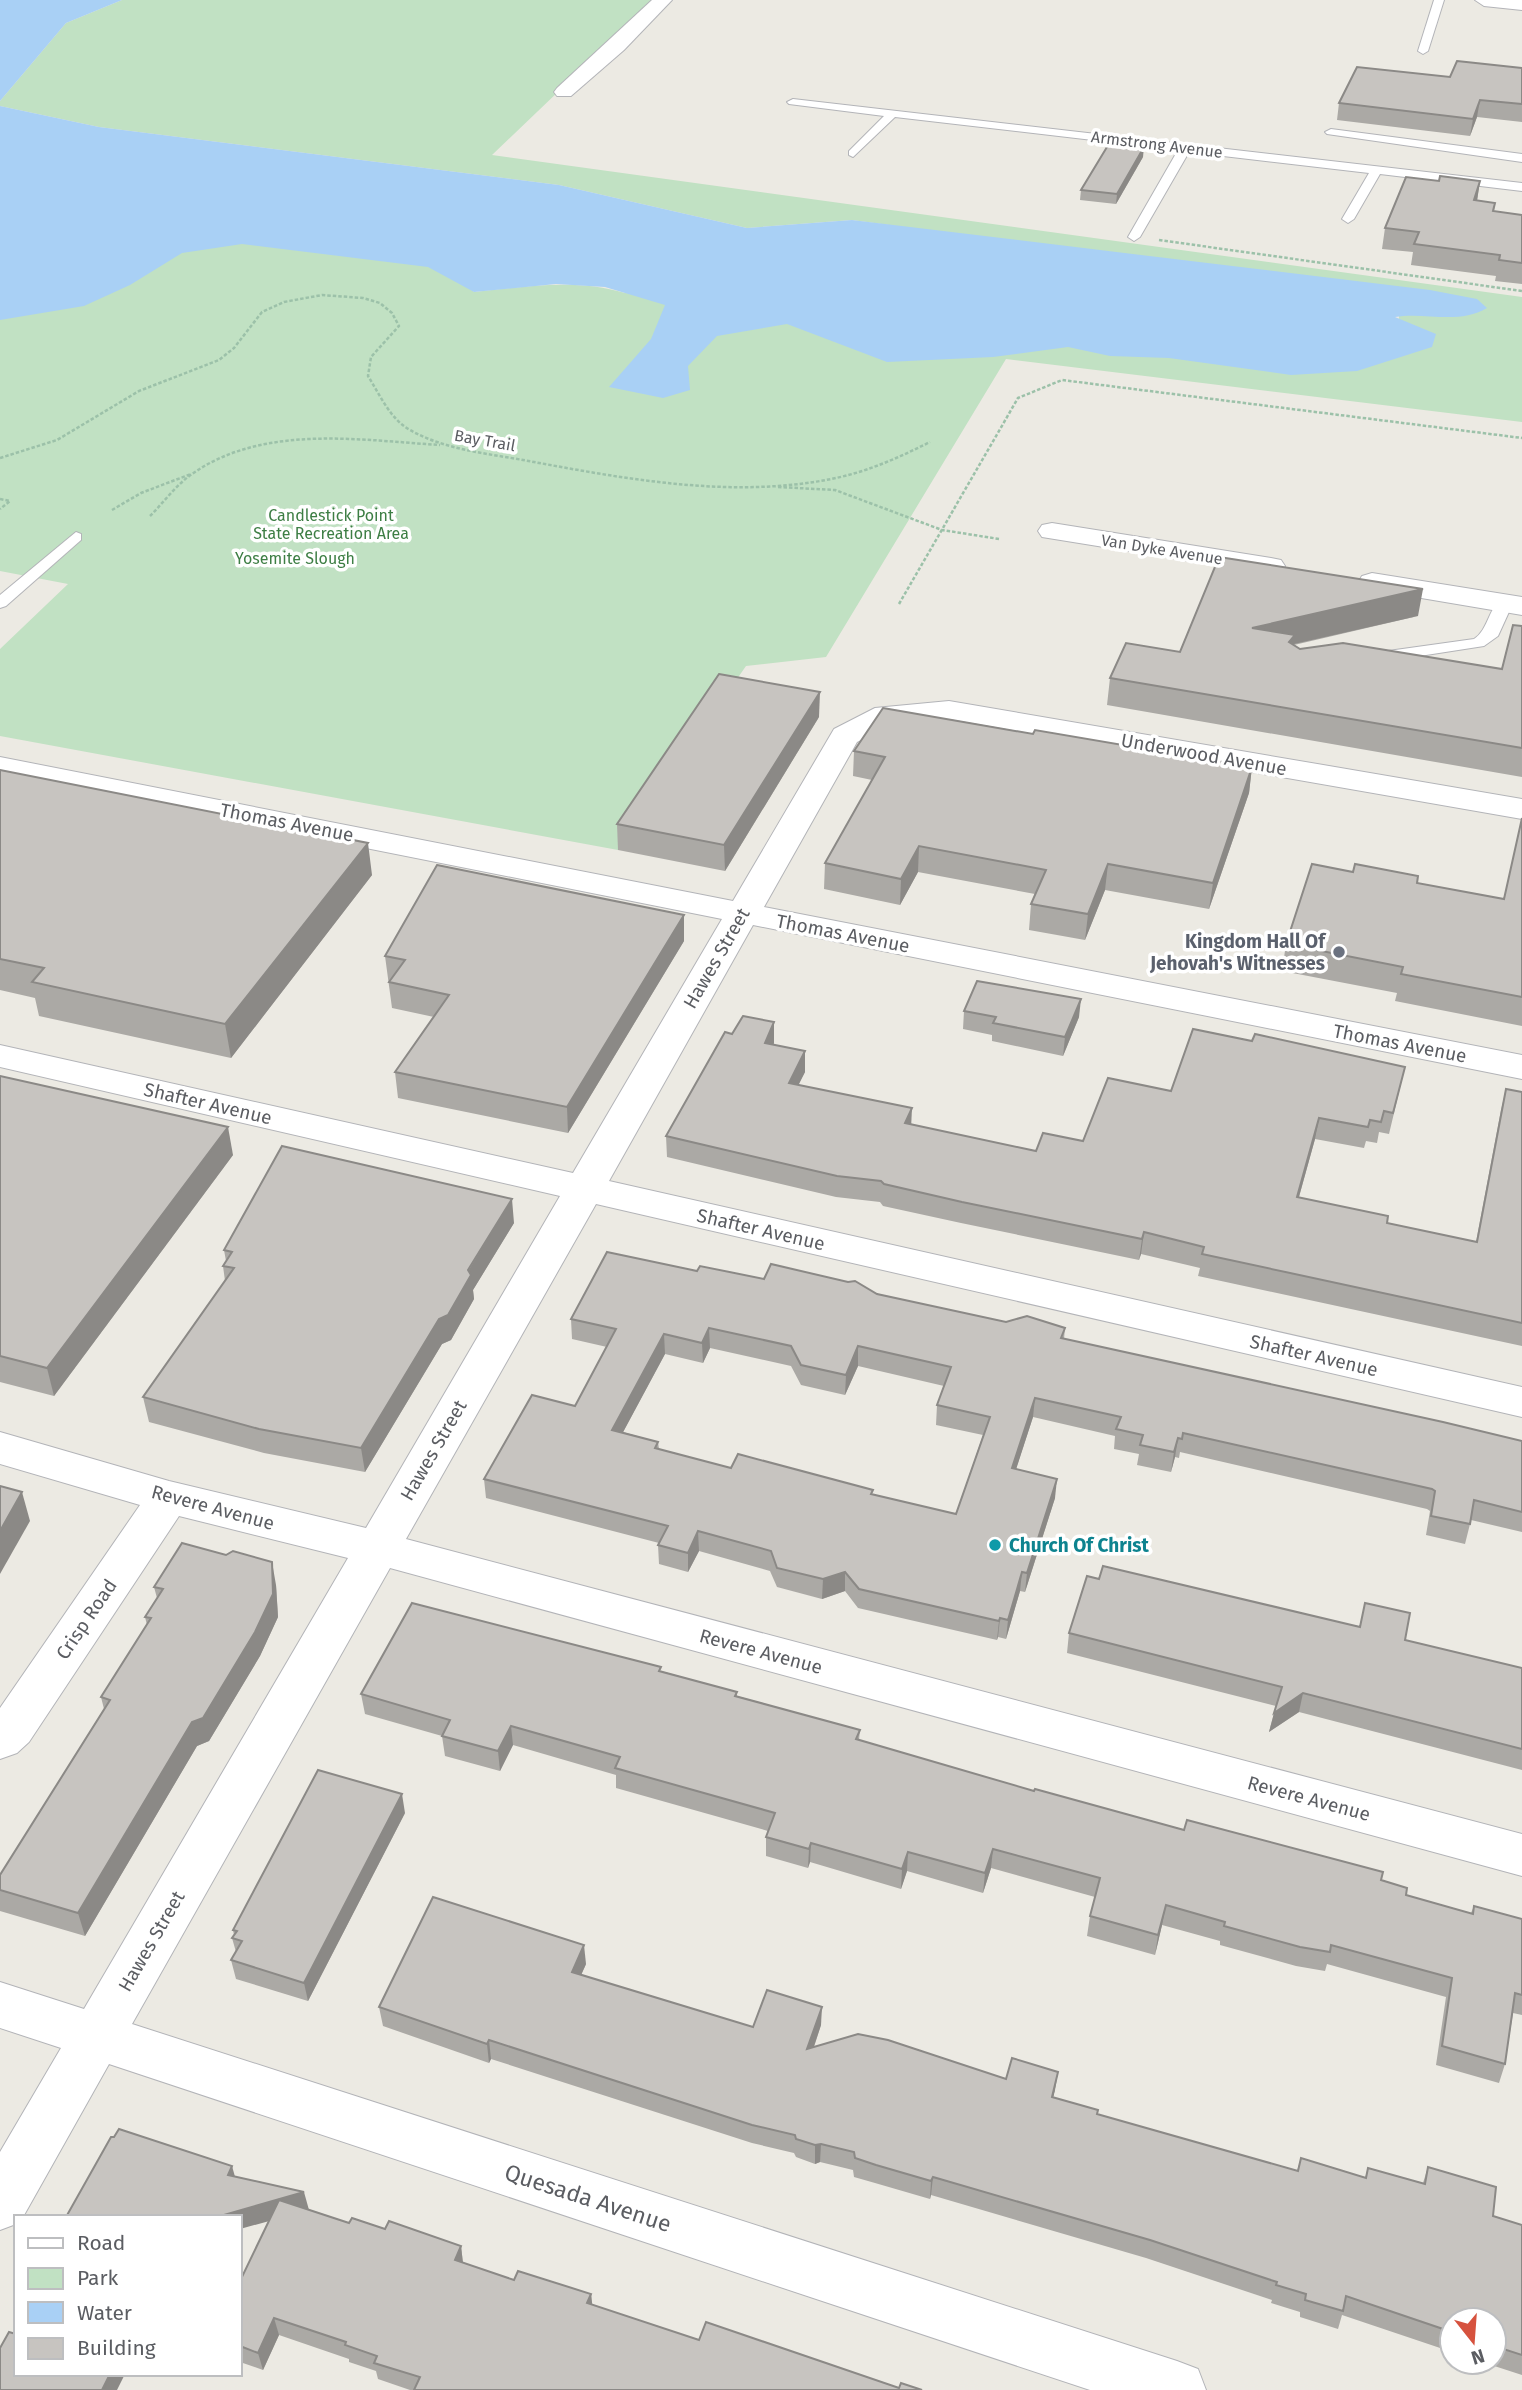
<svg xmlns="http://www.w3.org/2000/svg" width="1522" height="2390" font-family="'Fira Sans',sans-serif">
<rect width="100%" height="100%" fill="#eceae3"/>
<path fill="#c1e1c3" d="M122 0H654L492 155 1522 297V422L1006 359 826 657 746 666 618 850 0 736V649L68 584 0 571V199L434 259 474 292C524 287 576 278 625 293L1398 328 1401 294 852 220 747 228 559 185 99 127 0 106V101L66 23Z"/>
<g fill="#a9d0f5">
<path d="M0 0H122L66 23 0 101Z"/>
<path d="M0 106 99 127 559 185 747 228 852 220 1430 290 1477 299 1487 308C1459 325 1426 312 1395 317L1436 334 1432 347 1357 371 1291 375 1169 358 1110 356 1068 347 993 357 887 362 787 324 717 336 688 366 690 390 663 398 609 387 651 339 665 305 605 287 556 284 474 292 428 267 242 244 182 253 130 285 84 306 0 320Z"/>
</g>
<g fill="none" stroke-linecap="round" stroke-linejoin="round">
<defs>
<g id="service">
<path d="M1434 0H1444L1428 51 1423 54 1418 51Z"/>
<path d="M793 99 1522 183V191L1380 174 1354 219 1348 223 1342 219 1369 173 1189 152 1140 237 1134 241 1128 237 1178 150 895 117 853 157 849 155V151L884 116 789 104 787 102Z"/>
<path d="M1331 129 1522 154V162L1327 134 1325 132Z"/>
<path d="M76 532 81 534V540L6 606 0 608V595Z"/>
<path d="M1505 598 1513 603 1498 636 1484 646 1381 662 1373 657 1381 652 1474 639C1489 630 1489 603 1505 598Z"/>
</g>
<g id="minor">
<path d="M652 0H672L624 50 571 96H557L554 92 557 88Z"/>
<path d="M1475 0H1522V10L1484 6Z"/>
<path d="M1052 523 1271 558 1281 560 1285 566 1281 572 1271 574 1042 537 1038 531 1042 525Z"/>
<path d="M1372 573 1522 597V615L1362 588 1358 582 1362 576Z"/>
<path d="M949 701 1522 799V819L949 719 893 724 857 742 764 907 1522 1055V1079L753 925 609 1181 1522 1387V1417L596 1204 406 1539 1522 1834V1876L390 1568 132 2024 1177 2361 1198 2369 1206 2390H1090L109 2064 23 2217H16V2224L0 2230V2152L61 2048 0 2028V1982L84 2009 348 1558 179 1516 29 1742 17 1753 0 1759V1708L140 1505 0 1464V1432L169 1481 366 1528 560 1196 0 1067V1045L573 1173 722 919 0 775V757L733 901 834 729 875 708Z"/>
</g>
</defs>
<use href="#service" stroke="#b3b4b8" stroke-width="2"/>
<use href="#minor" stroke="#b3b4b8" stroke-width="2"/>
<g stroke="#9cc1a9" stroke-width="2.5" stroke-dasharray="3.5 2" stroke-linecap="butt">
<path d="M1159 240 1522 291"/>
<path d="M0 458 57 440 139 391 219 360 234 348 262 312 284 302 322 295 363 298 380 303 392 313 399 326 371 357 368 376C380 395 390 419 410 430 447 451 493 454 534 462 631 480 737 499 836 478 869 471 900 457 930 442"/>
<path d="M778 487 835 490 942 530 999 539"/>
<path d="M0 499 10 501 0 509"/>
<path d="M112 510 141 493 191 474"/>
<path d="M150 516C164 502 176 485 192 474 263 424 359 440 440 445"/>
<path d="M899 604 1018 398 1062 380 1522 438"/>
</g>
<use href="#service" fill="#fff" fill-rule="evenodd"/>
<use href="#minor" fill="#fff" fill-rule="evenodd"/>
</g>
<g fill="#aba9a5" fill-rule="evenodd">
<path d="M1522 68V122L1477 117 1470 136 1337 120 1339 103 1450 77Z"/>
<path d="M1143 157 1116 204 1080 200 1081 190Z"/>
<path d="M1439 181H1480L1477 200 1495 203 1494 211 1522 215V284L1495 281 1496 276 1411 265 1413 252 1382 249 1385 228Z"/>
<path d="M1418 616 1294 645 1300 649 1502 669 1522 626V777L1107 705 1110 678 1180 652Z"/>
<path d="M819 717 725 871 618 850 617 824Z"/>
<path d="M1033 734 1252 767 1249 793 1209 909 1105 890 1085 940 1029 930 1031 904 1035 894 918 872 900 905 824 889 825 863 872 780 853 776 854 751Z"/>
<path d="M0 770 372 875 231 1058 39 1016 35 998 0 990Z"/>
<path d="M1522 818V1026L1395 1001 1397 993 1282 971 1286 944 1417 883 1504 899Z"/>
<path d="M684 915V941L568 1133 398 1098 395 1072 434 1017 392 1008 385 956Z"/>
<path d="M964 1011 1079 1017 1063 1056 992 1041V1035L963 1029Z"/>
<path d="M732 1034 774 1043 773 1045 805 1051V1072L798 1085 911 1125 1036 1151 1083 1141 1171 1091 1252 1041 1405 1067 1389 1134 1379 1132 1377 1143 1366 1141 1364 1148 1315 1139 1299 1197 1387 1223 1476 1242 1501 1110 1506 1089 1522 1092V1346L1198 1276 1200 1268 1141 1254 1139 1260 961 1223 883 1206 880 1202 836 1197 667 1157 666 1136Z"/>
<path d="M0 1076 233 1155 54 1396 0 1382Z"/>
<path d="M514 1223 473 1290 474 1299 451 1340 442 1344 365 1472 264 1453 149 1422 143 1397 225 1281 223 1266 226 1261 224 1250Z"/>
<path d="M697 1271 877 1294 1006 1322 1065 1328 1064 1339 1522 1441V1532L1471 1520 1465 1544 1426 1535 1430 1511 1427 1509 1180 1452 1179 1458 1175 1457 1171 1472 1137 1465 1139 1454 1114 1449 1115 1436 1033 1417 1016 1469 1055 1498 1025 1592 1020 1591 1006 1639 998 1637 997 1640 858 1608 845 1591 822 1599 777 1587 770 1571 699 1551 688 1572 659 1564 658 1545 659 1543 486 1498 484 1479 575 1406 607 1347 572 1339 571 1319ZM710 1348 791 1366 801 1385 845 1395 858 1366 944 1386 937 1405 936 1425 983 1435 956 1514 872 1494 731 1468 659 1449 658 1442 623 1432 665 1354 703 1363Z"/>
<path d="M276 1585 278 1617 260 1656 209 1741 197 1746 85 1936 0 1911V1875L104 1709 101 1697 147 1625 145 1617 157 1598 154 1587Z"/>
<path d="M1365 1603 1405 1640 1522 1668V1770L1299 1712 1269 1732 1276 1706 1067 1653 1069 1633 1360 1627Z"/>
<path d="M661 1671 737 1692V1696L860 1730 859 1740 1034 1791 1381 1880 1406 1895 1471 1913 1474 1906 1522 1919V2015L1513 2013 1505 2064 1499 2083 1436 2065 1446 1997 1327 1964 1325 1971 1296 1966 1220 1945V1941L1162 1925 1155 1955 1087 1936 1090 1916 1095 1897 991 1868 983 1893 907 1871 901 1889 810 1862 808 1868 766 1856V1837L768 1831 616 1788V1775L513 1745 500 1771 445 1756 442 1736 365 1714 361 1694Z"/>
<path d="M405 1813 308 2001 236 1979 231 1960 236 1952 232 1938 234 1935 233 1930Z"/>
<path d="M586 1964 581 1975 753 2027 821 2025 814 2047 1006 2079 1055 2090 1053 2097 1097 2114 1297 2171 1301 2158 1365 2178 1368 2168 1423 2183 1428 2167 1493 2216 1522 2225V2375L1482 2362H1494V2320H1452V2352L1342 2315 1338 2329 1300 2317V2312L1271 2303 1272 2300 1146 2258 931 2195 930 2199 875 2183 854 2177 853 2170 820 2162 815 2164 796 2157 794 2153 752 2143 491 2059 489 2063 383 2026 379 2007Z"/>
<path d="M235 2177 308 2209 349 2223 385 2229 461 2246 463 2263 514 2280 591 2294 592 2305 699 2340 899 2388 922 2390H410L378 2379 376 2371 349 2362V2359L279 2335 263 2370 240 2362V2281L269 2221Z"/>
</g>
<g fill="#8b8986">
<path d="M1480 100 1477 117 1470 136 1473 119Z"/>
<path d="M1144 147 1143 157 1116 204 1117 194Z"/>
<path d="M1480 181 1477 201 1474 200Z"/>
<path d="M1423 589 1418 616 1294 644 1291 662 1252 628Z"/>
<path d="M820 692 819 717 725 871 724 845Z"/>
<path d="M1252 767 1249 793 1209 909 1213 883Z"/>
<path d="M368 843 372 875 231 1058 225 1024Z"/>
<path d="M919 846 918 872 900 905 901 879Z"/>
<path d="M1108 864 1105 890 1085 940 1088 914Z"/>
<path d="M684 915V941L568 1133 567 1107Z"/>
<path d="M1081 999 1079 1017 1063 1056 1065 1037Z"/>
<path d="M774 1022V1043L765 1064V1043Z"/>
<path d="M805 1051V1072L789 1104V1083Z"/>
<path d="M912 1108 911 1129 905 1123Z"/>
<path d="M1319 1118 1315 1139 1293 1218 1297 1197Z"/>
<path d="M228 1127 233 1155 54 1396 47 1368Z"/>
<path d="M512 1199 514 1223 473 1290 474 1299 451 1340 442 1344 365 1472 361 1448Z"/>
<path d="M1144 1232 1141 1254 1139 1260 1142 1239Z"/>
<path d="M709 1328 710 1348 703 1363 702 1343Z"/>
<path d="M664 1334 665 1354 614 1449 612 1430Z"/>
<path d="M858 1346V1366L845 1395 846 1375Z"/>
<path d="M1035 1398 1033 1417 1010 1488 1012 1468Z"/>
<path d="M1178 1438 1175 1457 1171 1472 1174 1452Z"/>
<path d="M1057 1479 1055 1498 1025 1592 1027 1573Z"/>
<path d="M22 1492 30 1521 0 1574V1531Z"/>
<path d="M698 1531 699 1551 688 1572V1553Z"/>
<path d="M272 1562 276 1585 278 1617 260 1656 209 1741 197 1746 85 1936 78 1913Z"/>
<path d="M845 1572V1591L822 1599 823 1579Z"/>
<path d="M1022 1572 1020 1591 1006 1639 1008 1620Z"/>
<path d="M1000 1618 998 1637 997 1640 999 1621Z"/>
<path d="M1303 1693 1299 1712 1269 1732 1274 1713Z"/>
<path d="M511 1726 513 1745 500 1771 498 1751Z"/>
<path d="M402 1794 405 1813 308 2001 304 1983Z"/>
<path d="M811 1843 810 1862 808 1868 809 1849Z"/>
<path d="M993 1849 991 1868 983 1893 985 1873Z"/>
<path d="M908 1852 907 1871 901 1889 902 1869Z"/>
<path d="M1166 1905 1162 1925 1155 1955 1158 1935Z"/>
<path d="M584 1945 586 1964 574 1991 572 1972Z"/>
<path d="M822 2007 821 2025 807 2067V2049Z"/>
<path d="M489 2040 491 2059 489 2063 487 2044Z"/>
<path d="M1058 2072 1055 2090 1049 2115 1052 2097Z"/>
<path d="M821 2144 820 2162 815 2164V2145Z"/>
<path d="M232 2166 237 2184 228 2175Z"/>
<path d="M933 2177 931 2195 930 2199 931 2181Z"/>
<path d="M304 2192 309 2210 240 2229V2217H217Z"/>
<path d="M461 2246 463 2264 455 2260Z"/>
<path d="M591 2294 593 2311 587 2303Z"/>
<path d="M274 2318 279 2335 263 2370 258 2353Z"/>
<path d="M110 2374H125L117 2390H102Z"/>
</g>
<g fill="#c7c4c0" stroke="#8b8986" stroke-width="2" fill-rule="evenodd">
<path d="M1457 61 1522 68V104L1480 100 1473 119 1339 103 1357 67 1450 77Z"/>
<path d="M1110 142 1144 147 1117 194 1081 190Z"/>
<path d="M1440 176 1480 181 1474 200 1495 203 1493 211 1522 215V263L1499 260 1500 255 1414 244 1419 232 1385 228 1406 177 1439 181Z"/>
<path d="M1219 557 1423 589 1252 628 1295 635 1289 642 1300 649 1343 643 1502 669 1513 625 1522 626V748L1110 678 1126 643 1180 652Z"/>
<path d="M719 674 820 692 724 845 617 824Z"/>
<path d="M883 708 1033 734 1035 730 1252 767 1213 883 1108 864 1088 914 1031 904 1046 870 919 846 901 879 825 863 885 757 854 751Z"/>
<path d="M0 770 368 843 225 1024 32 982 44 968 0 959Z"/>
<path d="M1522 818V997L1401 974 1403 967 1286 944 1312 864 1353 872 1355 864 1418 876 1417 883 1504 899Z"/>
<path d="M437 865 684 915 567 1107 395 1072 449 995 389 982 405 960 385 956Z"/>
<path d="M977 981 1081 999 1065 1037 993 1023 996 1017 964 1011Z"/>
<path d="M743 1016 774 1022 765 1043 805 1051 789 1083 912 1108 905 1123 1036 1151 1043 1133 1083 1141 1108 1078 1171 1091 1193 1029 1252 1041 1255 1034 1405 1067 1393 1113 1384 1111 1381 1122 1370 1120 1368 1127 1319 1118 1297 1197 1388 1216 1387 1223 1477 1242 1506 1089 1522 1092V1323L1202 1254 1204 1247 1144 1232 1142 1239 962 1202 884 1184 881 1181 837 1176 666 1136 725 1032 732 1034Z"/>
<path d="M0 1076 228 1127 47 1368 0 1356Z"/>
<path d="M282 1146 512 1199 468 1270 471 1275 448 1315 439 1319 361 1448 259 1429 143 1397 234 1268 223 1266 232 1252 224 1250Z"/>
<path d="M607 1252 697 1271 700 1266 764 1279 771 1264 848 1282 855 1281 877 1294 1006 1322 1027 1316 1065 1328 1061 1338 1443 1422 1522 1441V1512L1474 1500 1470 1524 1431 1516 1435 1491 1432 1489 1183 1433 1182 1439 1178 1438 1174 1452 1140 1445 1143 1435 1116 1429 1121 1417 1035 1398 1012 1468 1057 1479 1027 1573 1022 1572 1008 1620 1000 1618 999 1621 859 1589 845 1572 823 1579 777 1568 771 1551 698 1531 688 1553 658 1545 668 1526 484 1479 532 1395 575 1406 616 1329 571 1319ZM709 1328 791 1346 801 1365 846 1375 858 1346 951 1367 937 1405 990 1417 956 1514 871 1494 873 1490 738 1454 731 1468 655 1448 658 1442 612 1430 664 1334 702 1343Z"/>
<path d="M0 1486 22 1492 0 1531Z"/>
<path d="M182 1543 226 1555 233 1551 272 1562 273 1594 255 1632 203 1718 192 1722 78 1913 0 1890V1875L110 1700 101 1697 151 1618 145 1617 163 1589 154 1587Z"/>
<path d="M1103 1566 1360 1627 1365 1603 1410 1613 1405 1640 1522 1668V1749L1303 1693 1274 1713 1282 1687 1069 1633 1087 1576 1099 1579Z"/>
<path d="M412 1603 661 1667 659 1671 737 1692 735 1696 860 1730 856 1739 1034 1791 1035 1789 1184 1830 1187 1820 1383 1872 1381 1880 1407 1888 1406 1895 1473 1914 1474 1906 1522 1919V1995L1515 1993 1505 2064 1442 2046 1452 1978 1331 1945 1330 1952 1300 1947 1224 1926 1225 1922 1166 1905 1158 1935 1090 1916 1100 1878 993 1849 985 1873 908 1852 902 1869 811 1843 809 1849 766 1837 775 1813 615 1768 620 1757 511 1726 498 1751 442 1736 450 1720 361 1694Z"/>
<path d="M318 1770 402 1794 304 1983 231 1960 242 1941 232 1938 237 1931 233 1930Z"/>
<path d="M433 1897 584 1945 572 1972 753 2027 767 1990 822 2007 807 2049 858 2034 888 2040 1006 2079 1012 2058 1058 2072 1052 2097 1098 2110 1097 2114 1298 2171 1301 2158 1366 2178 1368 2168 1425 2184 1428 2167 1496 2187 1493 2216 1522 2225V2355L1494 2346V2320H1452V2332L1346 2296 1343 2311 1305 2300 1306 2294 1276 2285 1277 2282 1150 2240 933 2177 931 2181 876 2165 855 2158 854 2152 821 2144 815 2145 796 2139 795 2135 752 2125 489 2040 487 2044 379 2007Z"/>
<path d="M119 2129 232 2166 228 2175 304 2192 217 2217H66L111 2137H114Z"/>
<path d="M279 2200 349 2223 352 2218 385 2229 389 2221 461 2246 455 2260 514 2280 518 2271 591 2294 587 2303 699 2340 706 2322 899 2388 901 2383 922 2390H414L420 2377 374 2363 377 2356 345 2345 346 2342 274 2318 258 2353 240 2346V2309L241 2307 240 2306V2281Z"/>
<path d="M9 2332 16 2334V2374H110L102 2390H0V2348Z"/>
</g>
<circle fill="#6b7280" stroke="#fff" stroke-width="2.5" cx="1339" cy="952" r="7"/>
<circle fill="#0f9aa8" stroke="#fff" stroke-width="2.5" cx="995" cy="1545" r="7"/>
<g text-anchor="middle" stroke-width="7" stroke-linejoin="round" paint-order="stroke">
<g font-size="16" fill="#5b5d62" stroke="#fff">
<text transform="translate(1157 144) rotate(7)" y="6">Armstrong Avenue</text>
<text transform="translate(485 440) rotate(10)" y="6">Bay Trail</text>
<text transform="translate(1162 549) rotate(9)" y="6">Van Dyke Avenue</text>
</g>
<g font-size="16" fill="#3d7e44" stroke="#fff">
<text x="331" y="521">Candlestick Point<tspan x="331" dy="18">State Recreation Area</tspan></text>
<text x="295" y="564">Yosemite Slough</text>
</g>
<g font-size="19" fill="#5b5d62" stroke="#fff">
<text transform="translate(1204 754) rotate(10)" y="7">Underwood Avenue</text>
<text transform="translate(287 822) rotate(11)" y="7">Thomas Avenue</text>
<text transform="translate(843 933) rotate(11)" y="7">Thomas Avenue</text>
<text transform="translate(716 958) rotate(-60)" y="7">Hawes Street</text>
<text transform="translate(1400 1043) rotate(11)" y="7">Thomas Avenue</text>
<text transform="translate(208 1103) rotate(13)" y="7">Shafter Avenue</text>
<text transform="translate(761 1229) rotate(13)" y="7">Shafter Avenue</text>
<text transform="translate(1314 1355) rotate(13)" y="7">Shafter Avenue</text>
<text transform="translate(433 1450) rotate(-60)" y="7">Hawes Street</text>
<text transform="translate(213 1507) rotate(15)" y="7">Revere Avenue</text>
<text transform="translate(86 1619) rotate(-56)" y="7">Crisp Road</text>
<text transform="translate(761 1651) rotate(15)" y="7">Revere Avenue</text>
<text transform="translate(1309 1798) rotate(15)" y="7">Revere Avenue</text>
<text transform="translate(151 1941) rotate(-60)" y="7">Hawes Street</text>
</g>
<g font-size="19" font-weight="bold" fill="#5b616d" stroke="#fff" text-anchor="end">
<text x="1325" y="948">Kingdom Hall Of<tspan x="1325" dy="22">Jehovah's Witnesses</tspan></text>
</g>
<g font-size="19" font-weight="bold" fill="#0d838f" stroke="#fff" text-anchor="start">
<text x="1009" y="1552">Church Of Christ</text>
</g>
<g font-size="23" fill="#5b5d62" stroke="#fff">
<text transform="translate(588 2198) rotate(18)" y="8">Quesada Avenue</text>
</g>
</g>
<rect x="14" y="2215" width="228" height="161" fill="#ffffff" stroke="#bdbec0" stroke-width="2"/>
<rect x="28" y="2238" width="35" height="10" fill="#ffffff" stroke="#bdbec0" stroke-width="2"/>
<text x="77" y="2250" font-size="21" fill="#5b5d62">Road</text>
<rect x="28" y="2268" width="35" height="21" fill="#c1e1c3" stroke="#bdbec0" stroke-width="2"/>
<text x="77" y="2285" font-size="21" fill="#5b5d62">Park</text>
<rect x="28" y="2302" width="35" height="21" fill="#a9d0f5" stroke="#bdbec0" stroke-width="2"/>
<text x="77" y="2320" font-size="21" fill="#5b5d62">Water</text>
<rect x="28" y="2338" width="35" height="21" fill="#c7c4c0" stroke="#bdbec0" stroke-width="2"/>
<text x="77" y="2355" font-size="21" fill="#5b5d62">Building</text>
<g transform="translate(1473 2341) rotate(163)"><circle r="33" fill="#ffffff" stroke="#bdbec0" stroke-width="2"/>
<path d="M0-5L12 26L0 18L-12 26Z" fill="#d6523e"/>
<text y="-10" font-size="19" font-weight="bold" text-anchor="middle" fill="#5b5d62">N</text>
</g>
</svg>
